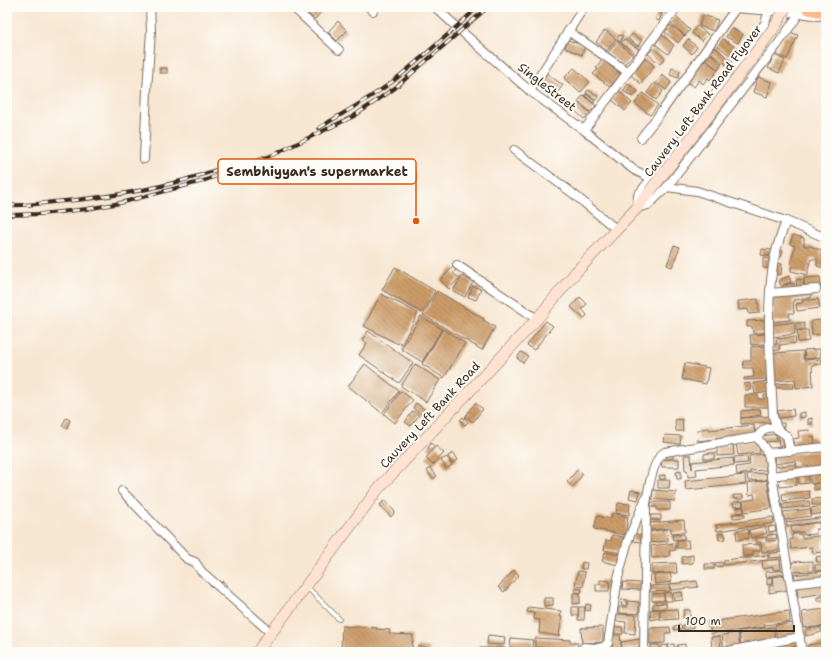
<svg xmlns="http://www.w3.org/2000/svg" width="833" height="659" font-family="'Shantell Sans',sans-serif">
<defs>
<pattern id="building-back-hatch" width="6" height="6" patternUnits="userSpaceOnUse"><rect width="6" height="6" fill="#cc9b68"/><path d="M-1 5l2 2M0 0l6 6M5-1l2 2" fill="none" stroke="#a77f55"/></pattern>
</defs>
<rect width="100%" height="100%" fill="#fdfcf7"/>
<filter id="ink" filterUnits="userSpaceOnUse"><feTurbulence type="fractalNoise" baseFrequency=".025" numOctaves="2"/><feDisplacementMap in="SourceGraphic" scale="8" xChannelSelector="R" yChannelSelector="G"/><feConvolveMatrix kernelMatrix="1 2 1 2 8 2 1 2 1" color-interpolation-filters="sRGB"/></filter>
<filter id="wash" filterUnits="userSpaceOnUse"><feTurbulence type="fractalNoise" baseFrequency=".012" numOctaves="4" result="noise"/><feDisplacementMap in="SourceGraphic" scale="16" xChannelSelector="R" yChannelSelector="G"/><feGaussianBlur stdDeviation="0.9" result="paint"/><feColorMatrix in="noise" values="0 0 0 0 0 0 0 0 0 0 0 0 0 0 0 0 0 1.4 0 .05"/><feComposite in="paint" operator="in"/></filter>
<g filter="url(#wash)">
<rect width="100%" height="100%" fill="#f7e6d1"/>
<g id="blocks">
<g fill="url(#building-back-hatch)">
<path d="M312 7H326L315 19 307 13Z"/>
<path d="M659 12 662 14 659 21 655 19Z"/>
<path d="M703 15 718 20 714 31 699 26Z"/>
<path d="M675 16 690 30 685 36 670 22Z"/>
<path d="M338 21 347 31 337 41 328 32Z"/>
<path d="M670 25 684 35 678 43 665 32Z"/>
<path d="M697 26 708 34 702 41 692 33Z"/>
<path d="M731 28 743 34 738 43 726 37Z"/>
<path d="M605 30 616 39 607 51 596 42Z"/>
<path d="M790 32 798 35 787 59 776 54 785 35 788 37Z"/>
<path d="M632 34 642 40 638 46 628 39Z"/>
<path d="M619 35 623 36 620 42 617 40Z"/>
<path d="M662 35 674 45 668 54 655 44Z"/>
<path d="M624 39 639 49 636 54 621 43Z"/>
<path d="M688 39 697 47 692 54 683 46Z"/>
<path d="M723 39 737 48 731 56 718 46Z"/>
<path d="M568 40 585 46 582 55 565 48Z"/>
<path d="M617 41 633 55 623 66 608 53Z"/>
<path d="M715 47 732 62 728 66 710 52Z"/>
<path d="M653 48 665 58 660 64 648 54Z"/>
<path d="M711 54 722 64 718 70 706 59Z"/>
<path d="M774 55 785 60 779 73 768 68Z"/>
<path d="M645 58 654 66 641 84 631 75Z"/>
<path d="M602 59 620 74 610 87 593 74 598 69 596 68Z"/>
<path d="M705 60 718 70 710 80 708 78 703 84 699 80 694 87 687 82Z"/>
<rect x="160" y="68" width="7" height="5"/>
<path d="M574 68 590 82 580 93 564 78Z"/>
<path d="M672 68 680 71 678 78 670 75Z"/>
<path d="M546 73 563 85 557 93 551 88 548 92 538 84Z"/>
<path d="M662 75 671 82 666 90 656 83Z"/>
<path d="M758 77 772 82 767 97 753 92Z"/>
<path d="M654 83 663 91 656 100 647 93Z"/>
<path d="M628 84 638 91 633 97 623 91Z"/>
<path d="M588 90 599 97 596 100 586 93Z"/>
<path d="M619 91 632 103 625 111 612 100Z"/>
<path d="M643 93 658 105 650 115 635 103Z"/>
<path d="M586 94 595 101 593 103 585 96Z"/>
<path d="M584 95 596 106 590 112 578 101Z"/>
<path d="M578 103 590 113 584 119 573 109Z"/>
<path d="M793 235 804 238V246H810L821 250V256L826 258 824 268 817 266V259H811L808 269V275L791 271 792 257 795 246 790 244Z"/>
<path d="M674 245 680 247 672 267 667 265Z"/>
<path d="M762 249 772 250 771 257 761 255Z"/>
<path d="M778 250 783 251 781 257 776 256Z"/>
<path d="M763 258 769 259V268H763Z"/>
<path d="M775 263 782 264 781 275 773 274Z"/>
<path d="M395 267 435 291 422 313 382 290Z"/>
<path d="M453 267 456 270 453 273 459 278 449 289 440 280Z"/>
<path d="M462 276 473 282 465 297 453 291Z"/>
<path d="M789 276 791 282 781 286 779 280Z"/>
<path d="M820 277 821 288 805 289 804 278Z"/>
<path d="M803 279 804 289 797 290 796 280Z"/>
<path d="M794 283 795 290 784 291 783 285Z"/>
<path d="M473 286 481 289 476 300 468 297Z"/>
<path d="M437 291 484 319 483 320 495 327 482 350 423 315Z"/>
<path d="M811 291V298L793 300 794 313H789L790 320 773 322 772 295Z"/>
<path d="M381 294 418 313 402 344 399 342 398 344 364 326Z"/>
<path d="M580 297 587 304 582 309 587 315 584 319 571 307Z"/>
<path d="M758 299 759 313 749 314 748 309 739 310 738 301Z"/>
<path d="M818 299 820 308 797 311 796 304 802 303V301Z"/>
<path d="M421 316 442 329 422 362 401 349Z"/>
<path d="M766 320V333H753L752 326 747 327V321Z"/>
<path d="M823 320 824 334 812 335 811 321Z"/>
<path d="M546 321 553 326 534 350 527 345Z"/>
<path d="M794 322 795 334 773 337 772 325Z"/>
<rect x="796" y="323" width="8" height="7"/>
<path d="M443 329 465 343 444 378 422 364Z"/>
<path d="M803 330H808L809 341 798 342 797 331Z"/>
<path d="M368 331 413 363 399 383 359 355 367 343 362 340Z"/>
<path d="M766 334 767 344 751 345 750 335Z"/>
<path d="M795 337 796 343 779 345 780 350 773 351 772 345 777 344 776 339Z"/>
<path d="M767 346 768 379 744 380V378L754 377 753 368H744L743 361H751V347Z"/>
<path d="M820 349 821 357 805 359 804 350Z"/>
<path d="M803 351 804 360 821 359 822 364 812 365 813 386 796 388 795 379 774 381 773 353Z"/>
<path d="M521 352 528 356 523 363 517 358Z"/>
<path d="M685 363 709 368 706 384 682 379Z"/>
<path d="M365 364 399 391 382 413 348 386Z"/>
<path d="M415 364 440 380 426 402 401 386Z"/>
<path d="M770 381 771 392 755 394 753 383Z"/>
<path d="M750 383 751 390H745L744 384Z"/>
<path d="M793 383 794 388H776V384Z"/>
<path d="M401 391 413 400 395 423 384 414Z"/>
<path d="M745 395H758V399H764V395H771V407H745Z"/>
<path d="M416 403 427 411 423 416 413 408Z"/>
<path d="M475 403 483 409 473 422 465 417Z"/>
<path d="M760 409 761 415 741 418V411Z"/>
<path d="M793 409 794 416 778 418 777 411Z"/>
<path d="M413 411 419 415 411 426 405 422Z"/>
<path d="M805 412V417L799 418V413Z"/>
<path d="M772 416V422L741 424V418Z"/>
<path d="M463 417 468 422 465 425 460 420Z"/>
<path d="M66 418 70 420 67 428 62 426Z"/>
<path d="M812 418V424H808V419Z"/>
<path d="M682 419 683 431H676L675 420Z"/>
<path d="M778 423H784V428H779Z"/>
<path d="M754 425 755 434 698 441 697 430 709 428V430Z"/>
<path d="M809 430 810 437 814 436 815 444 794 446 793 439 799 438 798 431Z"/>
<path d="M776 434 777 441 763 442 762 436Z"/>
<path d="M665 435 681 436 680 444 664 442Z"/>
<path d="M786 435 787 445 779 447 778 436Z"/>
<path d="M759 441 760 453 738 455 736 443Z"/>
<path d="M431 443 434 446 431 450 428 448Z"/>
<path d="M733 445 734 455 717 456V446Z"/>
<path d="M436 446 444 453 433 465 426 458Z"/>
<path d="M826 450V466L797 469 796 461 775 464 774 456Z"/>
<path d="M454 453 458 460 452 463 448 456Z"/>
<path d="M714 453V459H704V454Z"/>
<rect x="663" y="454" width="10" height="4"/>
<path d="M764 454 766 470 750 471V473L737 475 736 467 750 465 749 456Z"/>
<path d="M684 455H691L692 469V462L733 458 734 465 696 469 697 476 688 477 687 470H685Z"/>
<path d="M747 456 748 463 735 464 734 457Z"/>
<path d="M447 457 452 465 446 469 441 460Z"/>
<path d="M679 459V467H662L661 460Z"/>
<path d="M796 464 797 471 775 474 774 467Z"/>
<path d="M430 468 437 476 433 479 427 471Z"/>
<path d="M578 469 583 474 573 487 567 482Z"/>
<path d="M681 471V479H677L676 472Z"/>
<path d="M826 471V482L811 484 810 473Z"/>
<path d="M766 473 767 480 748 481 747 474Z"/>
<path d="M808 473 809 483 799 484 798 474Z"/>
<path d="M665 475V479H660L659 476Z"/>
<path d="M745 475 746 484 686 490 685 481Z"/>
<path d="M796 475 797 485 780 487 779 477Z"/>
<path d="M658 480H670L669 488H658Z"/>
<path d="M767 480 772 508 745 512 743 501 755 499 754 494 749 495 748 483Z"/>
<path d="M819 483 820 489 814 490 813 484Z"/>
<path d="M631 490 640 492 638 500 629 498Z"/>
<path d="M653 490 676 492 675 501 652 499Z"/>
<path d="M809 491 810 498 783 501 782 494Z"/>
<path d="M733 495H743V499H734Z"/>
<path d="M825 498V505H812V499Z"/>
<path d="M385 500 395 512 391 517 380 505Z"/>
<path d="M742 501 743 506 734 507 733 502Z"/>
<path d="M809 501 810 506 783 509V504Z"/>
<path d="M651 502H670V510H657V507H651Z"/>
<path d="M618 503 630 504 629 515 616 513Z"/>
<path d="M824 506 825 513 812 515 811 508Z"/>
<path d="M743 507 744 512 737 513 736 508Z"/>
<path d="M810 509 811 516 784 520 783 512Z"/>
<path d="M612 513 628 517 625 535 594 529 597 516 611 519Z"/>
<path d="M744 513 745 517 733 518V514Z"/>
<path d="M651 515H661V520H650Z"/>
<path d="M773 517 774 523 717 531 716 525Z"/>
<path d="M826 517V521L787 526 786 522Z"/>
<path d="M684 520 685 532 671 533V528L650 530V523Z"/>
<path d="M815 523H819L820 529H816V534L803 535V532L792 533 791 527Z"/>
<path d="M765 526 767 533 751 538 749 530Z"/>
<path d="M775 526 776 531 769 532 768 527Z"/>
<path d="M667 529 668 541 650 543 648 532Z"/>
<path d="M748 529 749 538 737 540 736 531Z"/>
<path d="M724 532 726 539 719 540 718 534Z"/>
<path d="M634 534 641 535V542L633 541Z"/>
<path d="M684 534V539L673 540 672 535Z"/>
<path d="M776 534 777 538 767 539V535Z"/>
<path d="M792 534H801L802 538 826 535V542H822L823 552 813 553 812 547 791 549 790 540 792 539Z"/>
<path d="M612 535 624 537 621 553 604 550 606 540 611 541Z"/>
<path d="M766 537V541L779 540 780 550 762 552 761 542H756V538Z"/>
<path d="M677 540H688L689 548H677Z"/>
<path d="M675 543 676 550 669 551 670 556 652 558 651 546Z"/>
<path d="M760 544V551H753V555L743 556 742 545Z"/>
<path d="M605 552 620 555 618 565 602 561Z"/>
<path d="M782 552 783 557 769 558V553Z"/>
<path d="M693 555V563L682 564V557Z"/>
<path d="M768 555V560L724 565V560Z"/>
<path d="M821 556 822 562H817L816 557Z"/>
<path d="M826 558V570L815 571V565L825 564 823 559Z"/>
<path d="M780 559 781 569 773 570V567L763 569 762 561Z"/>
<path d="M813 561V571L793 572 792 562Z"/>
<path d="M582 562 587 563 586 569H581Z"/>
<path d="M722 562 723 566 716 567 715 563Z"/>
<path d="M676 563 677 573 652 574V564Z"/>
<rect x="705" y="564" width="9" height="5"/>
<path d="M514 570 519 575 504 592 498 587Z"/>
<path d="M784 570 785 574 766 577V572Z"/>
<path d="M578 571 585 572 583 587 575 586Z"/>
<path d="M823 571 824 580 795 583 794 575Z"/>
<path d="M670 573 672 582 655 584 654 575Z"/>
<path d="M787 575 788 590 769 593V586H774L773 577Z"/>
<path d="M773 577V584L767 585V578Z"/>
<path d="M600 580 610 581 609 591H596V584H600Z"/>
<path d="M223 581 227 586 223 590 219 585Z"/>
<path d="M697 581 698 587 671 590 670 584Z"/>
<path d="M623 582 641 583V590L622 589Z"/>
<path d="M826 582V593L798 597 797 585Z"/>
<path d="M669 585 670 591 650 592V586Z"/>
<path d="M575 588 582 589 581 593 575 592Z"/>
<path d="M671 592 672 601H665L664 593Z"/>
<path d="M682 592 683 600 674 601 673 593Z"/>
<path d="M573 593H580V603L573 604Z"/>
<path d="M664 593V601H652V594Z"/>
<path d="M826 596V601H817V597Z"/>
<path d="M544 598H553V605L544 606Z"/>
<path d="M622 599 627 600 626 606 621 605Z"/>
<path d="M628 601 639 602V614L619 613V607H628Z"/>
<path d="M666 603V608L653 609V604Z"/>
<path d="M586 604 591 605 590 611 585 610Z"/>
<path d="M528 607 561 611 560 617H562L559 636 539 633 540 620 534 619 535 613 527 612Z"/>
<rect x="572" y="607" width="6" height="8"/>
<path d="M579 607H585L584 620H578Z"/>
<path d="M659 609 660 618 651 620 650 610Z"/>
<path d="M677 609 678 619 660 620V610Z"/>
<path d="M825 609 826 626 804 628 802 612Z"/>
<path d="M684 610H690V618H683Z"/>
<path d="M789 611 790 622 764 625 765 627 711 634 709 622Z"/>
<path d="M616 614 636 615 635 634 625 633 626 622 616 621Z"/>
<path d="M795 623 797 636 777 638 775 625Z"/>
<path d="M693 624V628L684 630 683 625Z"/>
<path d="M681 625 682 629 674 630V626Z"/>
<path d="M342 626 377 628 376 629 390 630 389 634 413 635 412 652 341 651Z"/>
<path d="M603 627V642L582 643 581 628Z"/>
<path d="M615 627H622L623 634H615Z"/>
<path d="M670 627 671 633H665V643L650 644V628Z"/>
<path d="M774 627 775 641 741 645 739 631Z"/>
<path d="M820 627 822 632 806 636 805 630Z"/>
<path d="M738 633 740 648 724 649 722 635Z"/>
<path d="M488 635 505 637 504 645 487 644Z"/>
<path d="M612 635H620L622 651H613Z"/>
<path d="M720 636 721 651H712L711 637Z"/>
<path d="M511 638 533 640 532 650 510 648Z"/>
<path d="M535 638 570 640V643H578L577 649 535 647Z"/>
<path d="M640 639 641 647 622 650 621 642Z"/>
<path d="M797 639 798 646 780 649 779 642Z"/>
<path d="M826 642V649L809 651 808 645Z"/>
<path d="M674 644 675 652H669L668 645Z"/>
<path d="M685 644V652H678L677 645Z"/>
<path d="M651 645H659V651H652Z"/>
<path d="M668 645V652H661V646Z"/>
<path d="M418 646 430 648 429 652H416Z"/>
<path d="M777 646 778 652H764L763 648Z"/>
<path d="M496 647 505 648V652H496Z"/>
<path d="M799 647 800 652H789L788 649Z"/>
<rect x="479" y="648" width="15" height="4"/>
<path d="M518 649 519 652H507V650Z"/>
<path d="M825 649 826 652H813V651Z"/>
<path d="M576 650V652H546V651Z"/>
<path d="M763 650V652H751V651Z"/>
</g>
</g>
</g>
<g filter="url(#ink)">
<use href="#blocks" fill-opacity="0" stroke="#7d6c5d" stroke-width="1"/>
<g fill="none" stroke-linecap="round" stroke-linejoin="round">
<defs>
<path id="lane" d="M307 587 339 619"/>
<g id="street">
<path d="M293 7 339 50"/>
<path d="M369 7 373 11"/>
<path d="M435 7 461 31 530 91 584 130 634 170 651 178"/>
<path d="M728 7C758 11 788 10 818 16"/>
<path d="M770 7 765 23 693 126 638 195 637 208 648 205 667 187 778 44 799 14 801 7"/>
<path d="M568 31 628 72"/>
<path d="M530 91 584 7"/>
<path d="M584 130 677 7"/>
<path d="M641 138 662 111 736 8"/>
<path d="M514 150 571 192 616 229"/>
<path d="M144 159 147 90 151 31 150 7"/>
<path d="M667 187 697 191 786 221 826 238"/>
<path d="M786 221C781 235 775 250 773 265 765 315 771 365 773 416L777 429 787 436 790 451"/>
<path d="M457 265 537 319"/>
<path d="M770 293 816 289"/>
<path d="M757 437 768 453 802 652"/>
<path d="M768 453 826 447"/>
<path d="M771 476 826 469"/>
<path d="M122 491 187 559 195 562 201 571 271 633"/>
<path d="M791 584 826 580"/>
<path d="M581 652 584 647C592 647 602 651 608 643L618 578 628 540 645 500"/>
<path d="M644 652 646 504C648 491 653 457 665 452L757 437C762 430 768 425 777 429"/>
<path d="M723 652 800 637"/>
</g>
<path id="secondary" d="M257 652 378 489 537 319 576 272 637 208 650 191"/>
<path id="highway" d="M809 7 826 11"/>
</defs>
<use href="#lane" stroke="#7d6c5d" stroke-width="5.5"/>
<use href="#street" stroke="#7d6c5d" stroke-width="10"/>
<use href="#secondary" stroke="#7d6c5d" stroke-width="12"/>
<use href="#highway" stroke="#7d6c5d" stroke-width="16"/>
<use href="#lane" stroke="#fff" stroke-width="4"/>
<use href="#street" stroke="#fff" stroke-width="8"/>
<use href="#secondary" stroke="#fee3d2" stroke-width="11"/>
<use href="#highway" stroke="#fcba8e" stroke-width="15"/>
<defs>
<g id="rail">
<path d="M319 128C343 113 369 99 392 82 422 58 450 33 478 7"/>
<path d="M7 205C22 206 38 204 53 202 108 198 166 188 219 169"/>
<path d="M7 215 41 214 87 209 120 203 203 181 275 154 354 116 395 88 488 7"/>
</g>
</defs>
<use href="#rail" stroke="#3b2a1e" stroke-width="4"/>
<use href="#rail" stroke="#fdfcf7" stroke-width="2.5" stroke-dasharray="8" stroke-linecap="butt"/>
<defs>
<path id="secondary-bridge" d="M650 191 713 110 776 25 786 7"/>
</defs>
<use href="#secondary-bridge" stroke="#7d6c5d" stroke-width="12" stroke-linecap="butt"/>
<use href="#secondary-bridge" stroke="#fee3d2" stroke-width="11"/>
</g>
</g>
<g text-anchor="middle" stroke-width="4" stroke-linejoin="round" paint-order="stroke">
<g font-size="12" fill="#3b2a1e" stroke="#fdfcf7">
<text transform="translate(547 87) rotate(38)" y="4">SingleStreet</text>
<text transform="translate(703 101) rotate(-53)" y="4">Cauvery Left Bank Road Flyover</text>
<text transform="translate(430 415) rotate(-47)" y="4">Cauvery Left Bank Road</text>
</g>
</g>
<path fill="none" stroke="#df570d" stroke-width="1.5" d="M416 221L416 171"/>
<circle fill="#df570d" stroke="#fdfcf7" stroke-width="1.5" cx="416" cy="221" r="4"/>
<rect fill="#fdfcf7" stroke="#df570d" stroke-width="1.5" x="218" y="159" width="198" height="25" rx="4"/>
<g font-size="13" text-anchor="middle" font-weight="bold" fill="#3b2a1e">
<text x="317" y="176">Sembhiyyan's supermarket</text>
</g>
<rect width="833" height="659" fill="none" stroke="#fdfcf7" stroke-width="24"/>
<path d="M679 625v6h115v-6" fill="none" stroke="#3b2a1e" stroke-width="2"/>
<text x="685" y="625" font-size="12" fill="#3b2a1e" stroke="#fdfcf7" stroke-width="3" paint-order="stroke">100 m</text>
</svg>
